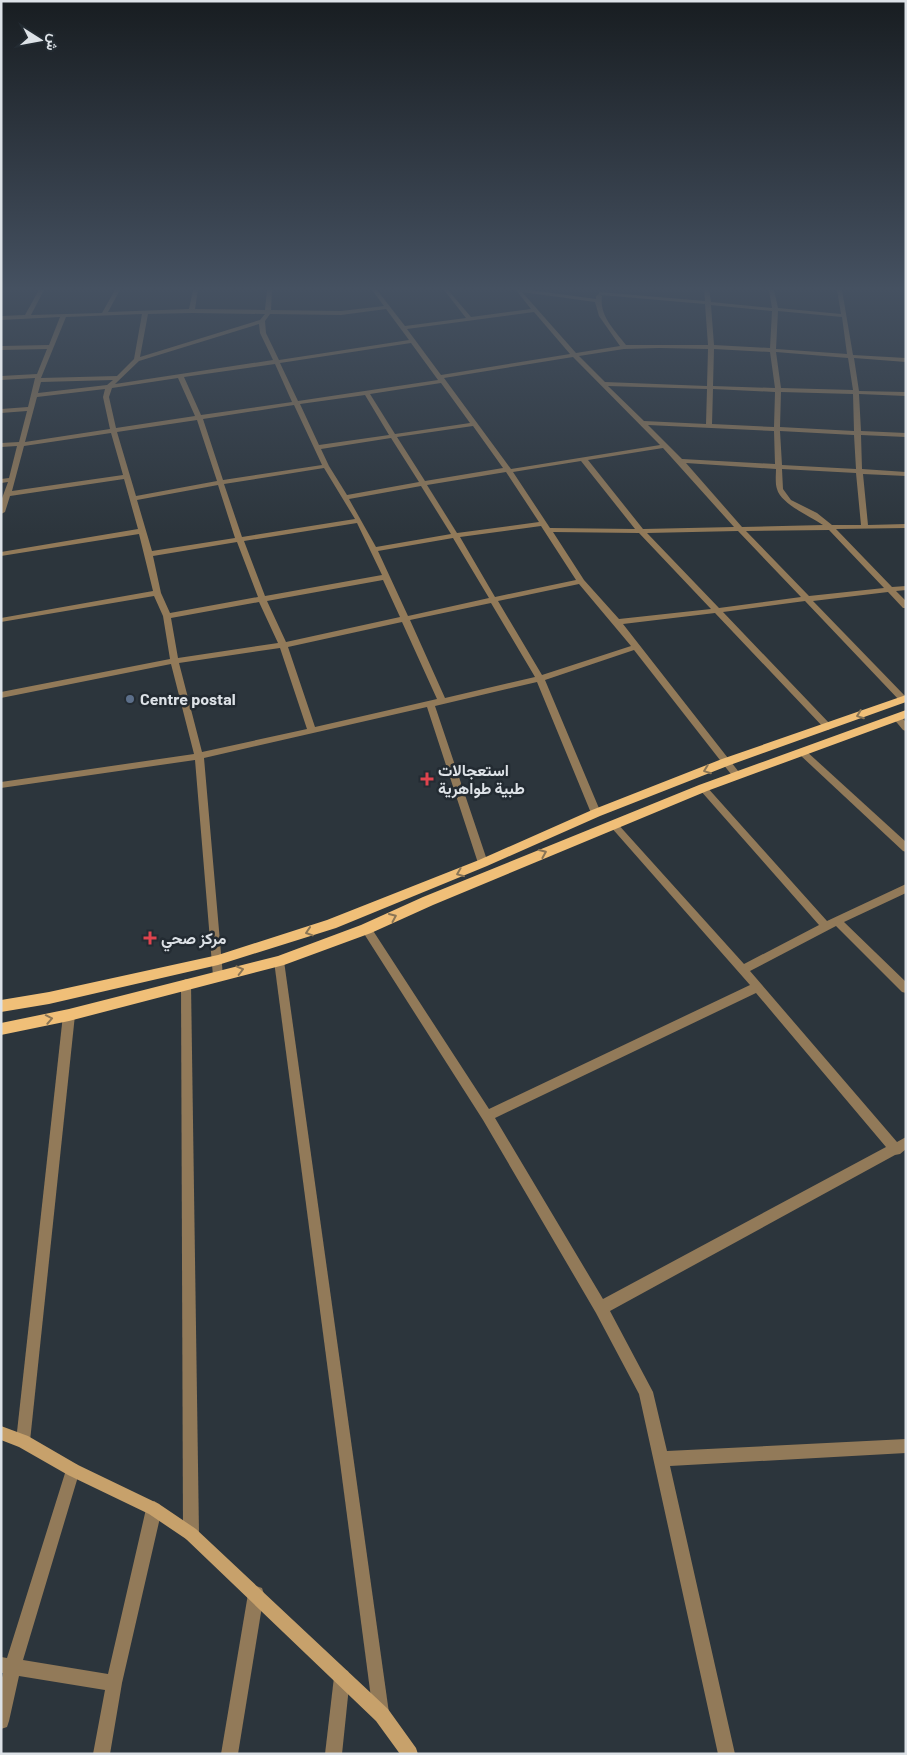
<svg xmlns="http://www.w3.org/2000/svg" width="907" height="1755" font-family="Barlow,Vazirmatn,sans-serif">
<rect width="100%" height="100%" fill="#2c353c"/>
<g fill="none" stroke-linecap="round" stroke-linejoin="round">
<g fill="#927a59" fill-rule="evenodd">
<path d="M39 290H44L31 315 102 313 115 290H120L108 312 189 309 193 290H198L195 309 265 310 267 290H272L271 310 341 311 384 306 372 290H377L405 326 466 318 444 290H448L471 317 531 309 516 290H530L596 299V296L599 294 602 296C599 316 615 330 626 345H708L705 304 601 295 599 294V292L705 301 704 290H709L711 302 772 308 769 290H774L778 308 841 314 837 290H842L853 355 906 358V362L854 358 859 391 906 392V396L859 394 861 431 906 433V437L861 435 862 469 906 472V476L863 474 868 525 906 524V528L836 529 892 587 906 586V590L896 591 906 601V608H903L888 592 813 601 906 697V701H900L805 601 723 612 831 725 832 727 828 730 825 729 715 613 623 624 742 776 740 778H734L634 650 545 680 601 813 596 816 591 813 537 682 435 706 488 863 483 867 478 863 427 707 204 758 223 976 222 979 218 980 214 979 213 976 195 760 1 788V782L194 754 171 664 1 698V692L170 659 163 616 154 596 1 622V618L153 591 139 534 1 556V552L138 529 124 479 10 496 5 512 1 514V501L8 482 1 483V479L9 478 17 446 1 447V443L19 442 27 411 1 413V409L28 407 35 378 1 380V376L37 374 47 349 1 350V346L49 345 60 317 1 320V316L25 315ZM522 292 595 302 599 316 620 346 576 353ZM711 305 772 311 770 348 714 345ZM386 309 409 340 279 360 266 333 265 321 270 314 341 315ZM778 311 842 317 847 354 776 349ZM534 312 570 354 441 375 407 329ZM192 313 265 314 260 320 140 357 148 314ZM142 314 134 359 117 376 41 378 66 317ZM259 324 260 333 273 360 115 384 139 361ZM411 343 438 380 298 401 280 363ZM659 348 708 349 707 386 605 382 579 356 624 349ZM714 349 770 352 775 388 713 386ZM776 352 848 358 853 390 781 388ZM573 357 660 445 511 469 444 378ZM275 364 292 402 201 415 184 377ZM178 378 195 416 116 428 109 397 112 388ZM113 380 107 385 38 393 41 382ZM441 383 470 423 395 434 370 394ZM608 386 707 389 706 424 644 421ZM105 389 103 397 110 429 25 442 37 397ZM713 389 775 392 774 427 712 424ZM781 392 853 394 854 431 780 427ZM365 395 389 435 319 445 300 404ZM294 405 322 465 223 480 203 419ZM197 420 217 481 136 496 117 432ZM648 425 774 431 775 464 682 459ZM473 426 503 468 425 481 397 437ZM780 431 854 435 856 469 782 465ZM111 433 123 475 12 491 24 446ZM391 438 419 482 347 495 329 466 321 449ZM663 448 734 527 643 529 588 460ZM581 461 635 529 550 528 513 472ZM686 463 776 469C776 474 775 483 777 489 781 504 810 516 823 525L742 527ZM324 468 355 519 242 537 224 484ZM782 469 856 473 861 525H832L817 513 791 500 783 489ZM506 472 539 522 457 533 427 485ZM218 485 235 538 152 551 137 500ZM421 486 451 534 376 547 349 499ZM357 523 382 575 265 596 244 541ZM541 526 576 580 495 597 460 537ZM829 530 884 588 809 596 746 531ZM738 531 801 597 719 608 647 533ZM553 532 639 533 711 609 619 619 584 580ZM453 538 489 598 408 616 378 551ZM237 542 258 597 170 613 161 593 153 556ZM383 580 400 617 286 642 267 601ZM579 584 631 646 542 675 498 601ZM259 602 278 643 178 658 171 618ZM491 603 535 677 445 698 410 620ZM402 622 437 699 315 727 288 647ZM280 648 307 729 202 752 179 663Z"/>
<path d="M897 715 900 716 906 722V731L903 730 893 718Z"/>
<path d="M802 749 805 750 906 842V852L903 851 799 754 797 752Z"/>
<path d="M703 785 706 786 827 921 906 884V893L844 922 906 982V993L902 992 836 926 750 971 897 1142 906 1137V1149L900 1154 895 1155 610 1311 653 1392 667 1451 906 1439V1453L670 1466 735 1754H718L639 1394 596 1313 483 1120 361 929 362 926H370L489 1109 750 985 610 826 608 824 610 822H616L744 964 819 925 700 790 698 788ZM756 993 886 1147 603 1299 495 1118Z"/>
<path d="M279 957 283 958 284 961 389 1713 387 1719 381 1721 375 1719 373 1713 274 961 275 958Z"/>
<path d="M186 979 190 981 191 984 199 1534 196 1539 191 1542 186 1539 183 1534 181 984 182 981Z"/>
<path d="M69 1010 73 1012 75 1015 30 1441 28 1446 23 1448 18 1446 16 1441 63 1015 65 1012Z"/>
<path d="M73 1463 78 1465 80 1470 23 1660 108 1674 146 1509 149 1504 154 1501 159 1504 162 1509 122 1683 110 1754H93L105 1690 19 1676 9 1721 7 1727 1 1729V1682L3 1673H1V1657L7 1658 66 1470 68 1465Z"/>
<path d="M256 1586 262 1588 264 1594 238 1754H221L248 1594 250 1588Z"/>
<path d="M342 1669 348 1671 350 1677 342 1754H325L334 1677 336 1671Z"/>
</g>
<path fill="#c7a16b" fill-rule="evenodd" d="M1 1426 28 1436 78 1465 159 1504 196 1529 388 1709 416 1748 418 1754H400L376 1721 186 1539 149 1514 68 1475 19 1447 1 1440Z"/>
<g fill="#f0bf78" fill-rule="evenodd">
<path d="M906 695V702L730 765 600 816 487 866 336 928 218 965 49 1004 1 1012V1000L49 992 218 955 327 920 479 860 592 810 722 759Z"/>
<path d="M906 710V718L707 791 433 905 371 933 284 965 69 1021 1 1035V1023L69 1009 278 956 361 925 423 897 699 785Z"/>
</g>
</g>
<defs><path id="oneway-chevron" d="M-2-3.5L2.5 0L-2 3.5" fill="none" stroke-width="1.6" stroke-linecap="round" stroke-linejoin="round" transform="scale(1.25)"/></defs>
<g stroke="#8a7555">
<use href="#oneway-chevron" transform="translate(860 715) rotate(159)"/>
<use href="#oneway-chevron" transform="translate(707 770) rotate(159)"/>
<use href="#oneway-chevron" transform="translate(543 853) rotate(-23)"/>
<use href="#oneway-chevron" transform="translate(460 873) rotate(158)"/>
<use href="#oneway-chevron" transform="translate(393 917) rotate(-24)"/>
<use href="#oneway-chevron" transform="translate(309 932) rotate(162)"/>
<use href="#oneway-chevron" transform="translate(240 970) rotate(-14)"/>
<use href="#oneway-chevron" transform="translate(49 1019) rotate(-11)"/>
</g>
<linearGradient id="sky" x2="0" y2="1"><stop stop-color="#181d21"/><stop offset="0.54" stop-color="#455161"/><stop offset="1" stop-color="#455161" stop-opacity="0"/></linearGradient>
<rect width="907" height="535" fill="url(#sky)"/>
<circle fill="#5c6f8a" stroke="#232b32" stroke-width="2" cx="130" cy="699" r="5"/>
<g fill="#e0444e" stroke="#232b32" stroke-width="2">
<path d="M424.5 771.5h5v5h5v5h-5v5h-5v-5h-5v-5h5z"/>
<path d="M147.5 930.5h5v5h5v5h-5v5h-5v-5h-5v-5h5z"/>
</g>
<g text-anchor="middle" stroke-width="5" stroke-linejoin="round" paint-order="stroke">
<g font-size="16" font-weight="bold" fill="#dde2e7" stroke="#232b32" text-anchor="start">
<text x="140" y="705">Centre postal</text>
<text x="438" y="776">استعجالات<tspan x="438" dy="18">طبية طواهرية</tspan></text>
<text x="161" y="944">مركز صحي</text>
</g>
</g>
<rect width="907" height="1755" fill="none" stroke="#dde2e7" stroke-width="5"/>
<g transform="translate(40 40) rotate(101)" stroke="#232b32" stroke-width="4" paint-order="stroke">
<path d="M0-4L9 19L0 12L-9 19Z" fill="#dde2e7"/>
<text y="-8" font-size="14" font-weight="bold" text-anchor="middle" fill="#dde2e7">ش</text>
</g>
</svg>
